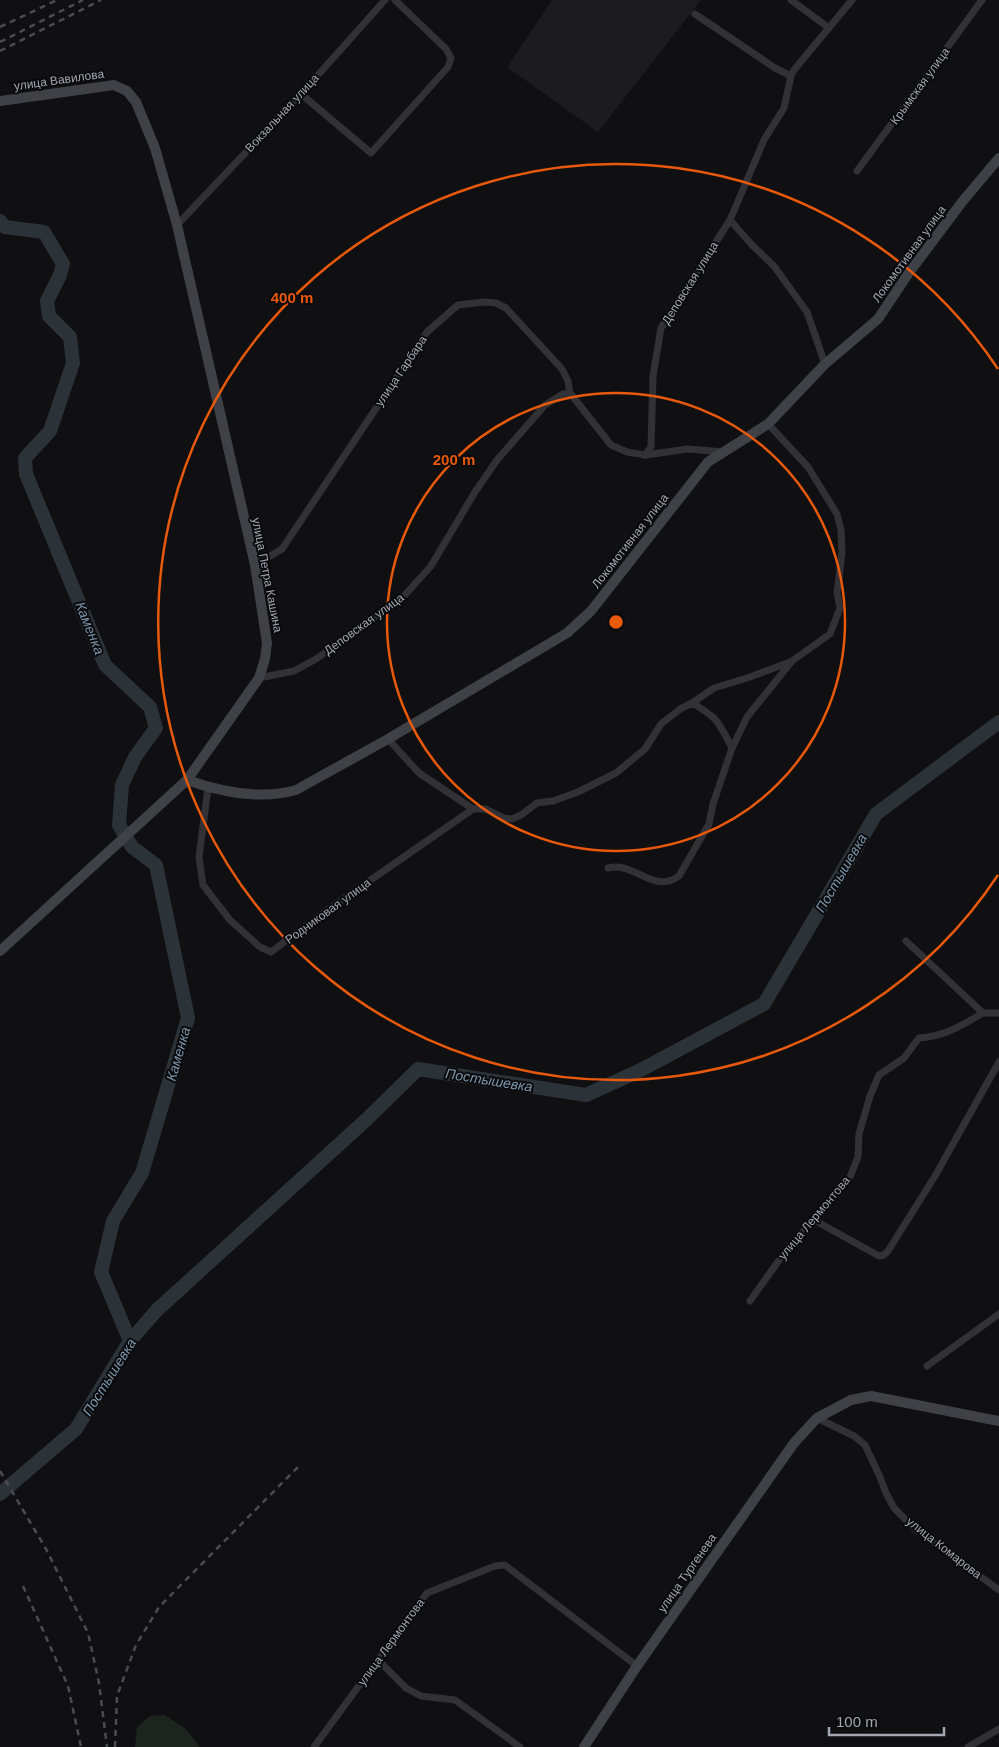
<svg xmlns="http://www.w3.org/2000/svg" width="999" height="1747" font-family="Helvetica,sans-serif">
<rect width="100%" height="100%" fill="#101012"/>
<path fill="#1c1c1e" d="M552 0H701L598 132 507 67Z"/>
<path fill="#1d241e" d="M165 1715 186 1729 200 1747H135L137 1727 150 1716Z"/>
<g fill="none" stroke-linecap="round" stroke-linejoin="round">
<g stroke="#2b3339" stroke-width="14">
<path d="M0 221 5 227 44 232 63 264 60 275 47 301 49 316 70 337 73 363 50 431 25 458 26 474 105 665 150 707 156 728 135 757 122 785 119 825 132 847 156 865 188 1018 142 1173 113 1221 101 1272 130 1341"/>
<path d="M0 1494 76 1429 130 1341 157 1310 367 1119 418 1069 586 1095 639 1071 764 1004 876 814 999 722"/>
</g>
<g stroke="#323236" stroke-width="7">
<path d="M791 0 829 28"/>
<path d="M695 14 775 68 791 76"/>
<path d="M301 94 371 153 448 67 451 58 446 49 395 0"/>
<path d="M857 171 982 0"/>
<path d="M730 220 752 245 774 266 807 312 825 364"/>
<path d="M177 225 301 94 385 0"/>
<path d="M645 455 651 447 653 376 661 328 730 220 764 140 784 108 791 76 794 70 852 0"/>
<path d="M255 565 282 549 427 332 458 305 484 302 496 303 506 308 562 369 568 381 570 393"/>
<path d="M259 678 294 671 316 659 404 596 431 566 475 492 497 460 545 405 563 394 570 393 611 445 627 452 645 455 688 449 724 452"/>
<path d="M692 703 714 688 750 677 790 662"/>
<path d="M388 739 419 773 473 809"/>
<path d="M208 788 199 857 203 885 230 920 260 947 271 952 326 911 473 809H485L504 818 512 819 521 815 537 803 553 801 578 792 616 773 645 749 661 724 680 709 692 703C718 718 718 721 732 748"/>
<path d="M608 868C635 861 653 895 679 876L709 824 713 804 732 748 747 717 792 661 830 634 840 608 837 593 842 553 841 530 837 514 808 467 768 424"/>
<path d="M906 941 983 1013H999"/>
<path d="M814 1220 879 1256 884 1255 888 1251 935 1176 999 1062"/>
<path d="M750 1301 787 1249 814 1220 850 1177 858 1157 859 1134 870 1096 879 1075 904 1058 919 1038C944 1037 962 1025 983 1013"/>
<path d="M927 1366 999 1314"/>
<path d="M817 1418 854 1436 865 1445 880 1477 886 1493 894 1508 915 1529 999 1590"/>
<path d="M378 1660 406 1688 421 1696 455 1700 520 1747"/>
<path d="M314 1747 427 1593 495 1566 505 1565 637 1666"/>
<path d="M968 1747 999 1729"/>
</g>
<g stroke="#404146" stroke-width="10">
<path d="M0 101 114 85 127 91 136 102 155 148 177 225 255 565 267 643 265 659 259 678 187 780 0 951"/>
<path d="M187 780C221 792 261 800 296 790L388 739 567 633 591 611 708 462 768 424 825 364 878 319 908 274 962 202 999 158"/>
<path d="M584 1747 637 1666 794 1443 817 1418 851 1400 871 1396 999 1421"/>
</g>
<g stroke="#4b4c51" stroke-width="2.5" stroke-dasharray="6 5" stroke-linecap="butt">
<path d="M0 27 57 0"/>
<path d="M0 42 83 0"/>
<path d="M0 51 101 0"/>
<path d="M0 1471 46 1549 88 1633 99 1683 107 1747"/>
<path d="M23 1586 68 1686 81 1747"/>
<path d="M115 1747 117 1696 136 1645 159 1607 299 1466"/>
</g>
</g>
<g fill="none" stroke="#e8590c" stroke-width="2.5">
<circle cx="616" cy="622" r="229"/>
<path d="M998 875A458 458 0 1 1 998 369"/>
</g>
<g text-anchor="middle" stroke-width="4" stroke-linejoin="round" paint-order="stroke">
<g font-size="12" fill="#a2a7b2" stroke="#0b0b0d">
<text transform="translate(59 80) rotate(-8)" y="4">улица Вавилова</text>
<text transform="translate(920 86) rotate(-54)" y="4">Крымская улица</text>
<text transform="translate(282 113) rotate(-47)" y="4">Вокзальная улица</text>
<text transform="translate(909 254) rotate(-54)" y="4">Локомотивная улица</text>
<text transform="translate(690 283) rotate(-58)" y="4">Деповская улица</text>
<text transform="translate(401 371) rotate(-56)" y="4">улица Гарбара</text>
<text transform="translate(630 541) rotate(-52)" y="4">Локомотивная улица</text>
<text transform="translate(267 575) rotate(79)" y="4">улица Петра Кашина</text>
<text transform="translate(364 624) rotate(-36)" y="4">Деповская улица</text>
<text transform="translate(328 911) rotate(-36)" y="4">Родниковая улица</text>
<text transform="translate(814 1218) rotate(-50)" y="4">улица Лермонтова</text>
<text transform="translate(944 1548) rotate(38)" y="4">улица Комарова</text>
<text transform="translate(687 1573) rotate(-55)" y="4">улица Тургенева</text>
<text transform="translate(391 1642) rotate(-54)" y="4">улица Лермонтова</text>
</g>
<g font-size="14" font-style="italic" fill="#7b95ab" stroke="#0b0b0d">
<text transform="translate(90 628) rotate(68)" y="5">Каменка</text>
<text transform="translate(841 873) rotate(-60)" y="5">Постышевка</text>
<text transform="translate(178 1054) rotate(-74)" y="5">Каменка</text>
<text transform="translate(489 1080) rotate(9)" y="5">Постышевка</text>
<text transform="translate(109 1377) rotate(-58)" y="5">Постышевка</text>
</g>
</g>
<circle cx="616" cy="622" r="8" fill="#e8590c" stroke="#0b0b0d" stroke-width="2.5"/>
<g font-size="15" text-anchor="middle" font-weight="bold" fill="#e8590c" stroke="#0b0b0d" stroke-width="4" stroke-linejoin="round" paint-order="stroke">
<text x="292" y="303">400 m</text>
<text x="454" y="465">200 m</text>
</g>
<path d="M829 1727v8h115v-8" fill="none" stroke="#a2a7b2" stroke-width="2.5"/>
<text x="836" y="1727" font-size="15" fill="#a2a7b2" stroke="#0b0b0d" stroke-width="4" paint-order="stroke">100 m</text>
</svg>
